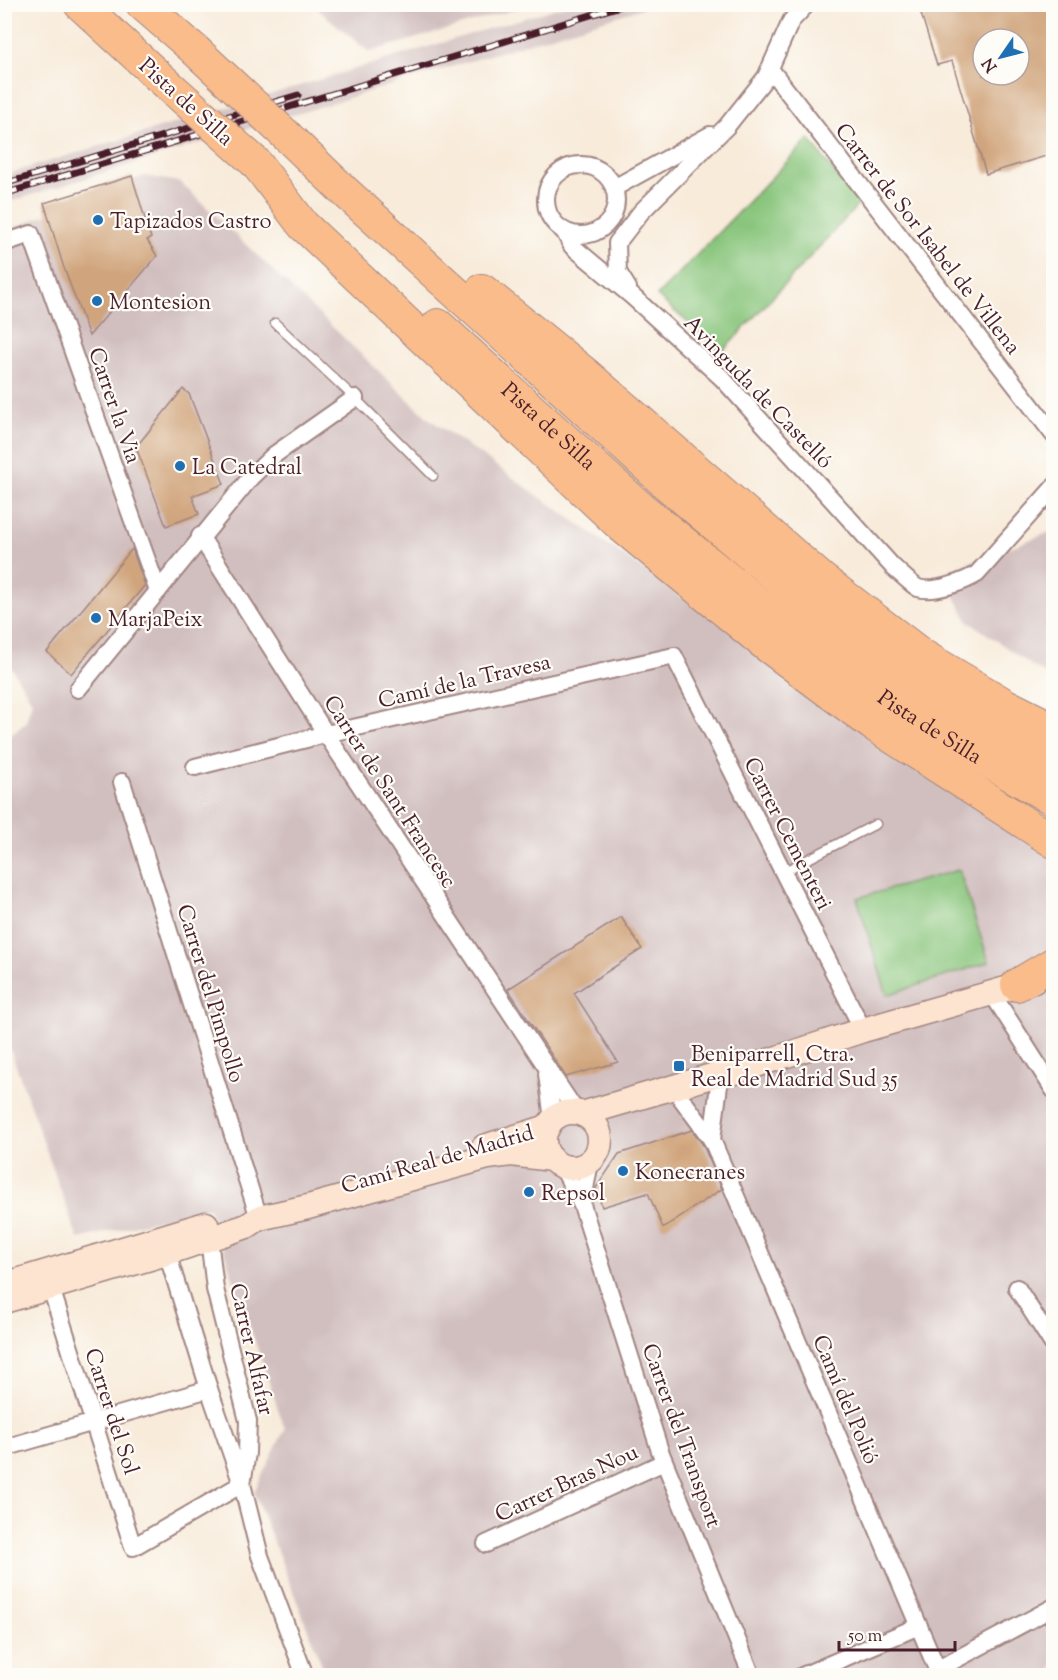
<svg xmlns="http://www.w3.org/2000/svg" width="1058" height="1680" font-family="'Sorts Mill Goudy',serif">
<rect width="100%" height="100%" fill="#fdfcf7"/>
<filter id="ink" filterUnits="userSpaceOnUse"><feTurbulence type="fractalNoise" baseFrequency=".0167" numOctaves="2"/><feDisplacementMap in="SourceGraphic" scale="12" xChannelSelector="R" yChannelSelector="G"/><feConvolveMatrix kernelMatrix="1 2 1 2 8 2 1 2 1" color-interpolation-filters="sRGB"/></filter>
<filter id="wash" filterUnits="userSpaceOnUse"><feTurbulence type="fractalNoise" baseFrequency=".008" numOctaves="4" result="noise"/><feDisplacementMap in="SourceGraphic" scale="24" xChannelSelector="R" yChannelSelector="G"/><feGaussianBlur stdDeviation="1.35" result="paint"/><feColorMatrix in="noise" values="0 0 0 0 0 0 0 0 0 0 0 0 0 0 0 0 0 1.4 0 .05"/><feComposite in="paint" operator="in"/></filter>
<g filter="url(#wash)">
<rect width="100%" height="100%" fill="#f8ebda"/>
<g fill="#d1bfbf">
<path d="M313 5H530L369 52Z"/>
<path d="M567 5H653L5 203 4 175Z"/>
<path d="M144 176 180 182 428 418 716 621 1053 828V1675H326L254 1492 285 1429 209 1208 78 1239 5 1035V740L26 722 32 701 5 657V231Z"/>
<path d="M1053 531V677L1040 671 968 621 942 573Z"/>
</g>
<g fill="#88c57b" stroke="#697253" stroke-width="1.5">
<path d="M809 139 859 204 722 352 657 296Z"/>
<path d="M959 870 989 962 887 995 857 898Z"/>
</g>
<g id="blocks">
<g fill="#d0a47b" fill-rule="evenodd">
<path d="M918 4H1049L1053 18V154L986 174 952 61 937 65ZM983 39H1019V75H983Z"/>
<path d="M132 176 151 238 147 240 157 256 89 336 63 265 44 203Z"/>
<path d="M183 389 189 394 224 484 192 496 199 514 166 526 136 447Z"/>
<path d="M132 549 145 585 71 674 47 652Z"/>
<path d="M621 917 642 949 574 993 618 1062 566 1077 508 989Z"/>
<path d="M692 1130 703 1145 722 1189 663 1228 648 1193 602 1207 596 1188 619 1154Z"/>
</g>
</g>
</g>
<g filter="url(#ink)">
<use href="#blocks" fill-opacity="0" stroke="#a18582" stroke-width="1.5"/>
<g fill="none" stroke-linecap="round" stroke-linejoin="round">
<defs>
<g id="lane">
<path d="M338 4H342"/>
<path d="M275 323 359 402 433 476"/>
<path d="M783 872 876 824"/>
</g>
<g id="street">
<path d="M770 69 1054 435"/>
<circle cx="581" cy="200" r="35"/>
<path d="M614 188 710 135"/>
<path d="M564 231 572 246 633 297 722 378 893 567C899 572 912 585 918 588 934 593 964 582 977 574L1054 487"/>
<path d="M4 243 31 234 158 591"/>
<path d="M628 288 618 272 617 243 641 212 727 126 766 77 791 21 807 4"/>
<path d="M200 536 326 734 577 1113"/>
<path d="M78 689 251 477 274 455 355 398"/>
<path d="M195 767 326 734 674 656 863 1030"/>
<path d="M122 782 259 1218"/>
<path d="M991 992 1054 1090"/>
<path d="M547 1074 553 1120"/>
<path d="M681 1098 712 1140 719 1085"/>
<path d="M712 1140 940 1676"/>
<path d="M562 1166 582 1205 660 1451 752 1676"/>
<path d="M582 1205 590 1162"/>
<path d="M212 1230 209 1238 215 1289 248 1421 247 1453 242 1484 260 1556 305 1676"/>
<path d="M54 1278 51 1282V1288L133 1547 242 1484 209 1389 167 1253 160 1248"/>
<path d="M1017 1288 1054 1346"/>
<path d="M4 1448 209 1389"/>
<path d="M486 1544 664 1462"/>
<path d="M938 1669 1054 1607"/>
<path d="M802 1676 919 1626"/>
</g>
<g id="secondary">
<circle cx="572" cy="1140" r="28"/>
<path d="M582 1114 715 1075 735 1072 863 1030 1034 981"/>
<path d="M484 1147 548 1127"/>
<path d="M7 1284 206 1224"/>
<path d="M4 1301 167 1253 247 1226 259 1218 308 1207 488 1157 511 1154 552 1159"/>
</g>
<g id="highway">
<path d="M80 4 157 75"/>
<path d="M142 4 195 50"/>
<path d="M289 138 342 189 665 483 804 600 907 675 991 728 1054 764"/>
<path d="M256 163 303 225 620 525 766 645 872 724 1054 842"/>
<path d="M482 290 587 375 822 579 922 655 1006 705 1054 729"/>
<path id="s1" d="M438 325 640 507 784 624 889 700 973 753 1054 800"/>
<path d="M1017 985 1054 963"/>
</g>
</defs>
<use href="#lane" stroke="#a18582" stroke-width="11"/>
<use href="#street" stroke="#a18582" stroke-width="20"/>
<use href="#secondary" stroke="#a18582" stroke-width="27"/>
<use href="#highway" stroke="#a18582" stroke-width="34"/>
<use href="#lane" stroke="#fff" stroke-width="8"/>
<use href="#street" stroke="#fff" stroke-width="16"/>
<use href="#secondary" stroke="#fde4d1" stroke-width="24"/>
<use href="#highway" stroke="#fabc8b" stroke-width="32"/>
<defs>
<g id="rail">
<path d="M4 184 298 95"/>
<path d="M4 194 627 4"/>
</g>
</defs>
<use href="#rail" stroke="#4a1f2b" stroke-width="7"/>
<use href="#rail" stroke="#fdfcf7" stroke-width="4.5" stroke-dasharray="14" stroke-linecap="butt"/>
<defs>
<g id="highway-bridge">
<path d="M195 50 289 138"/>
<path d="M157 75 256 163"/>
</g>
</defs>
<use href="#highway-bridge" stroke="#a18582" stroke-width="34" stroke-linecap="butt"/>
<use href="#highway-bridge" stroke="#fabc8b" stroke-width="32"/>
</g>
</g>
<g fill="#1f6fb2" stroke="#fdfcf7" stroke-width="2">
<circle cx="98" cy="220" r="6"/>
<circle cx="97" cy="301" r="6"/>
<circle cx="180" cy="466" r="6"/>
<circle cx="96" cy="618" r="6"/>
<rect x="673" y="1060" width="12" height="12" rx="3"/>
<circle cx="623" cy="1171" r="6"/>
<circle cx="529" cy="1192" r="6"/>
</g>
<g text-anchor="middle" stroke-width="4.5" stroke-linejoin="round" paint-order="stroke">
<g font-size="22" fill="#4a1f2b" stroke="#fdfcf7">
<text transform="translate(187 101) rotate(42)" y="8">Pista de Silla</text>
<text transform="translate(929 238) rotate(52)" y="8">Carrer de Sor Isabel de Villena</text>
<text transform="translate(759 391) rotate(46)" y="8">Avinguda de Castelló</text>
<text transform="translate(116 405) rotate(71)" y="8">Carrer la Via</text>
<text dy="8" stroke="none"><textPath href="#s1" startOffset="150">Pista de Silla</textPath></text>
<text transform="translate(464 680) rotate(-13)" y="8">Camí de la Travesa</text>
<text dy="8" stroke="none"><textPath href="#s1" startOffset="636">Pista de Silla</textPath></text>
<text transform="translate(391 791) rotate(57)" y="8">Carrer de Sant Francesc</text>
<text transform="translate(789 833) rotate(63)" y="8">Carrer Cementeri</text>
<text transform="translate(212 993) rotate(73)" y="8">Carrer del Pimpollo</text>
<text transform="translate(437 1158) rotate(-16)" y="8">Camí Real de Madrid</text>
<text transform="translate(253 1349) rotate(77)" y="8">Carrer Alfafar</text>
<text transform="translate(847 1399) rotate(67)" y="8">Camí del Polió</text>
<text transform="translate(113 1411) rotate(72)" y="8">Carrer del Sol</text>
<text transform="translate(683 1435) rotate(70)" y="8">Carrer del Transport</text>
<text transform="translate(566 1482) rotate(-25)" y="8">Carrer Bras Nou</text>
</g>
<g font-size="22" fill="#4a1f2b" stroke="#fdfcf7" text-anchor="start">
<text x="110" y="228">Tapizados Castro</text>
<text x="109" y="309">Montesion</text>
<text x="192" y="474">La Catedral</text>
<text x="108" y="626">MarjaPeix</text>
<text x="691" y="1061">Beniparrell, Ctra.<tspan x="691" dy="25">Real de Madrid Sud 35</tspan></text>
<text x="635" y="1179">Konecranes</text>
<text x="541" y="1200">Repsol</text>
</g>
</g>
<rect width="1058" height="1680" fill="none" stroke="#fdfcf7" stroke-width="24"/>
<g transform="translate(1001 57) rotate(235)"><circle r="28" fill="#fdfcf7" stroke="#b5a4a5" stroke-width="1.5"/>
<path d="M0-4.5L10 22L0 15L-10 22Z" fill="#1f6fb2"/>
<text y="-9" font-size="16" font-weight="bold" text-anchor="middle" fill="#4a1f2b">N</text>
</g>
<path d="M839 1641v9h116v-9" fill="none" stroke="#4a1f2b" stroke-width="3"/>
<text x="848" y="1641" font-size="18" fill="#4a1f2b" stroke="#fdfcf7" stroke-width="4.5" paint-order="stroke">50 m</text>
</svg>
